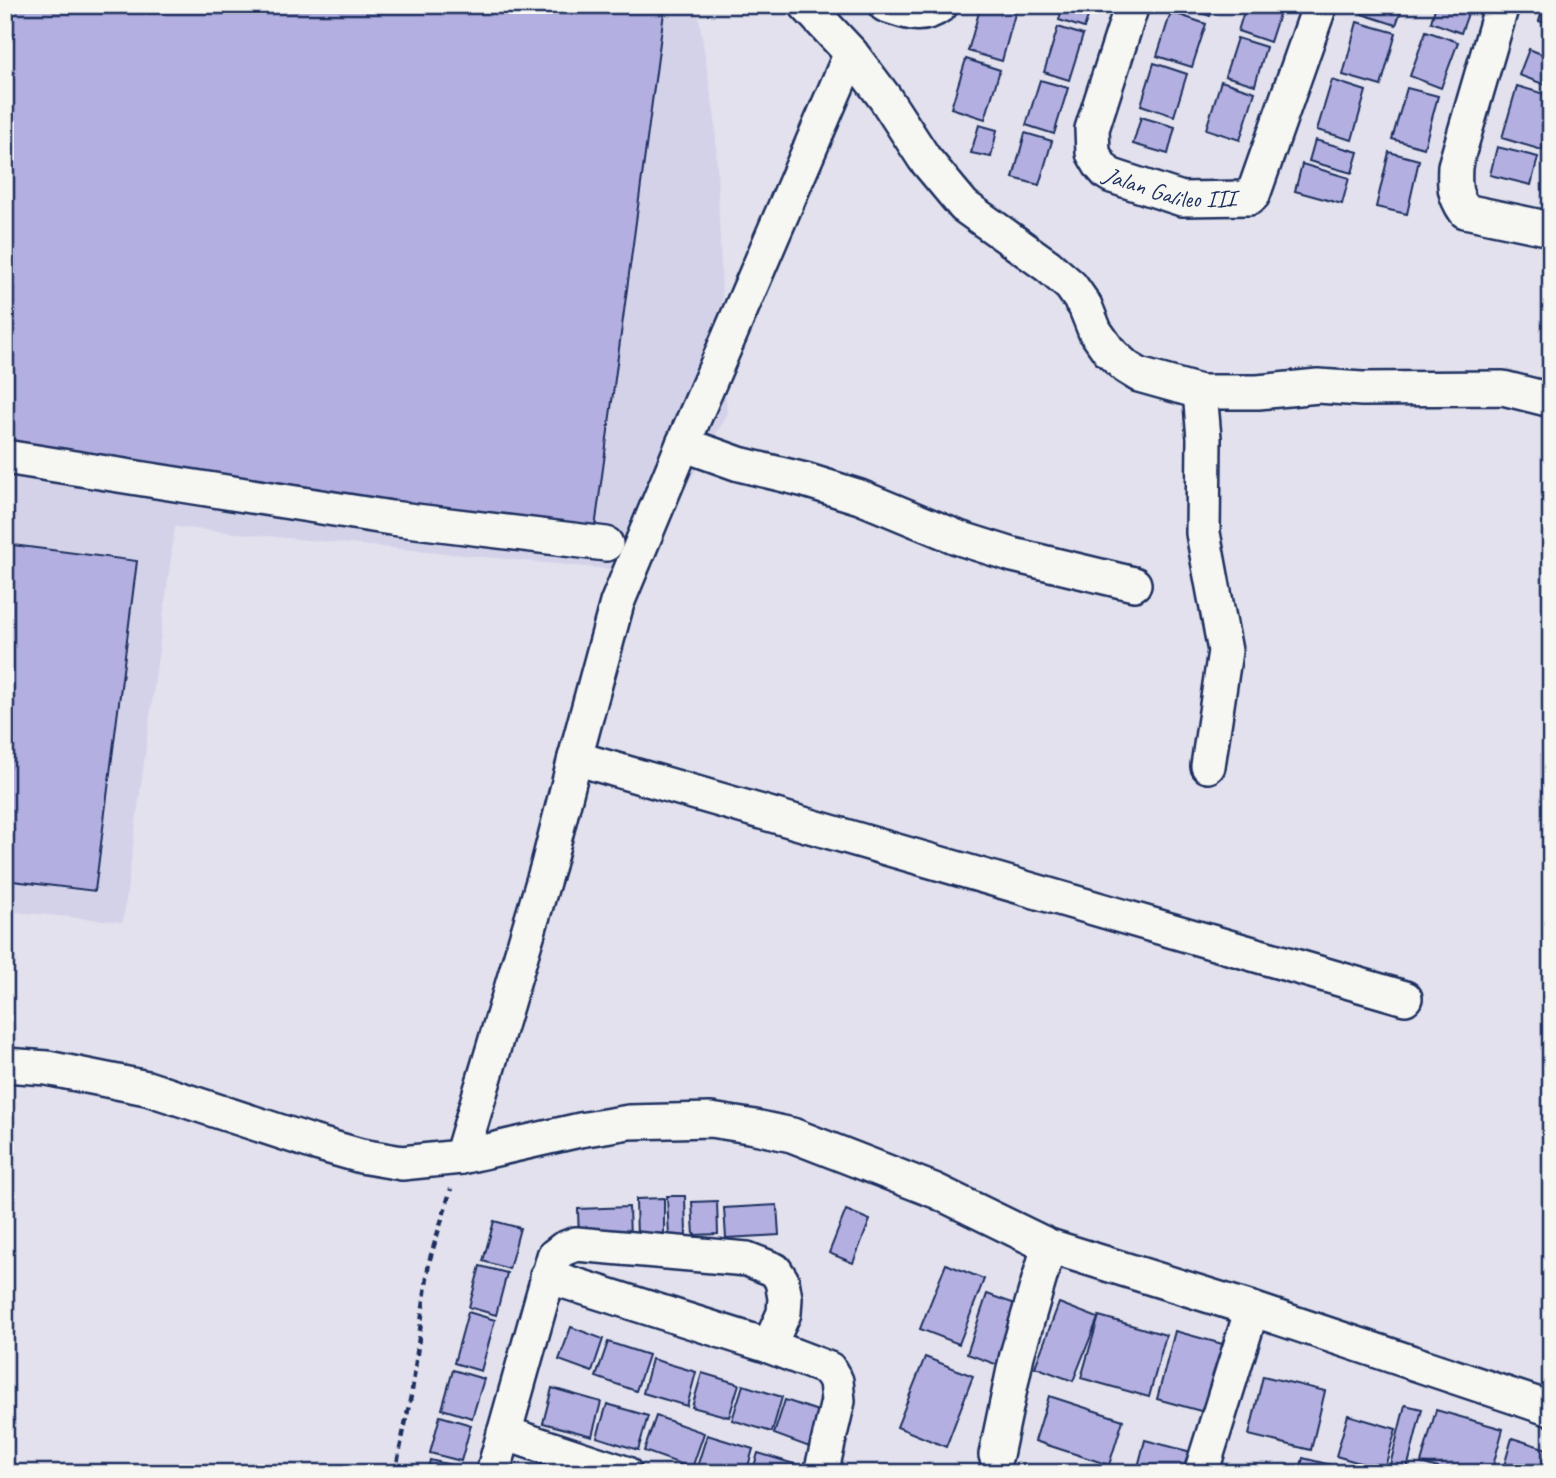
<svg xmlns="http://www.w3.org/2000/svg" width="1556" height="1478" font-family="Caveat,sans-serif">
<rect width="100%" height="100%" fill="#e2e1ed"/>
<filter id="ink" filterUnits="userSpaceOnUse"><feTurbulence type="fractalNoise" baseFrequency=".0143" numOctaves="2"/><feDisplacementMap in="SourceGraphic" scale="14" xChannelSelector="R" yChannelSelector="G"/><feConvolveMatrix kernelMatrix="1 2 1 2 8 2 1 2 1" color-interpolation-filters="sRGB"/></filter>
<g filter="url(#ink)">
<path fill="#d4d2e9" d="M5 5H697L715 119 727 415 638 572 175 527 123 922 5 911Z"/>
<g fill="#b3b0e1" stroke="#1b2f5e" stroke-width="2">
<path d="M5 5H665L595 528 5 447Z"/>
<path d="M981 5H1001L1016 10 1002 61 968 51Z"/>
<path d="M1063 5H1092L1084 28 1059 20Z"/>
<path d="M1177 5H1213L1210 16Z"/>
<path d="M1246 5H1282L1270 42 1238 31Z"/>
<path d="M1365 5H1403L1396 25 1362 14Z"/>
<path d="M1436 5H1471L1461 33 1431 22Z"/>
<path d="M1544 5H1551V25L1539 21Z"/>
<path d="M1171 12 1206 24 1192 67 1157 56Z"/>
<path d="M1357 22 1396 33 1381 86 1343 75Z"/>
<path d="M1058 27 1083 35 1069 80 1044 72Z"/>
<path d="M1426 31 1458 42 1441 88 1410 76Z"/>
<path d="M1237 38 1266 47 1255 85 1225 76Z"/>
<path d="M1529 49 1551 58V87L1519 75Z"/>
<path d="M966 59 1000 70 985 119 951 108Z"/>
<path d="M1154 63 1187 74 1174 116 1141 105Z"/>
<path d="M1040 80 1068 88 1054 134 1026 125Z"/>
<path d="M1332 80 1366 91 1352 140 1317 130Z"/>
<path d="M1221 81 1255 92 1240 140 1206 129Z"/>
<path d="M1517 86 1551 96V118L1542 150 1502 138Z"/>
<path d="M1407 88 1438 96 1424 148 1392 139Z"/>
<path d="M1141 117 1175 127 1168 154 1133 144Z"/>
<path d="M979 125 997 130 991 157 971 153Z"/>
<path d="M1025 133 1052 141 1039 185 1013 178Z"/>
<path d="M1315 140 1358 152 1352 173 1309 161Z"/>
<path d="M1497 147 1538 157 1531 185 1490 175Z"/>
<path d="M1389 152 1419 160 1407 214 1376 207Z"/>
<path d="M1302 164 1349 178 1342 204 1295 191Z"/>
<path d="M5 544 137 561 95 891 5 880Z"/>
<path d="M667 1196H685L686 1236 669 1237Z"/>
<path d="M664 1198V1237L637 1238 636 1199Z"/>
<path d="M717 1201 718 1234 694 1235 692 1202Z"/>
<path d="M777 1205 779 1235 726 1238 724 1208Z"/>
<path d="M629 1207 630 1238 579 1240 578 1209Z"/>
<path d="M846 1210 870 1220 853 1263 829 1253Z"/>
<path d="M494 1221 520 1228 509 1269 483 1261Z"/>
<path d="M946 1264 984 1279 959 1344 920 1329Z"/>
<path d="M480 1266 507 1273 496 1315 469 1307Z"/>
<path d="M987 1294 1021 1306 1001 1366 967 1354Z"/>
<path d="M1059 1303 1098 1318 1073 1381 1035 1367Z"/>
<path d="M468 1312 495 1320 481 1371 454 1363Z"/>
<path d="M1099 1316 1166 1335 1149 1397 1081 1378Z"/>
<path d="M571 1327 603 1339 592 1372 559 1360Z"/>
<path d="M1175 1331 1226 1345 1208 1413 1157 1399Z"/>
<path d="M608 1342 648 1355 636 1391 596 1377Z"/>
<path d="M925 1357 973 1376 946 1447 897 1427Z"/>
<path d="M652 1359 696 1372 687 1406 643 1393Z"/>
<path d="M453 1370 484 1379 472 1418 442 1409Z"/>
<path d="M702 1373 739 1384 729 1417 692 1407Z"/>
<path d="M1263 1376 1325 1391 1311 1450 1249 1435Z"/>
<path d="M743 1385 782 1397 772 1432 732 1420Z"/>
<path d="M552 1388 601 1402 592 1436 543 1423Z"/>
<path d="M1049 1396 1123 1420 1109 1465 1035 1441Z"/>
<path d="M785 1400 827 1414 815 1449 774 1434Z"/>
<path d="M607 1404 648 1416 638 1450 597 1437Z"/>
<path d="M1405 1405 1422 1409 1406 1473H1388Z"/>
<path d="M1436 1410 1503 1429 1491 1473H1455L1421 1463Z"/>
<path d="M1348 1415 1396 1429 1384 1470 1336 1456Z"/>
<path d="M440 1416 471 1425 461 1461 430 1453Z"/>
<path d="M656 1416 704 1433 692 1468 644 1451Z"/>
<path d="M707 1435 753 1449 746 1473H707L696 1470Z"/>
<path d="M1512 1438 1547 1449 1540 1473H1502Z"/>
<path d="M1145 1440 1199 1454 1194 1473H1159L1138 1467Z"/>
<path d="M758 1453 811 1469 809 1473H752Z"/>
<path d="M1303 1458 1363 1473H1299Z"/>
<path d="M430 1460 464 1468 463 1473H427Z"/>
</g>
<g fill="none" stroke-linecap="round" stroke-linejoin="round">
<defs>
<g id="minor">
<path d="M806 5 851 53 885 98 924 158 964 206 1048 266 1071 286 1085 306 1095 331 1109 351 1126 367 1139 375 1200 392H1258L1318 386 1362 389 1503 388 1551 400"/>
<path d="M885 5C907 12 921 20 941 5"/>
<path id="s1" d="M1132 5 1092 129 1093 153 1100 165 1107 173 1112 176 1182 199 1249 198 1253 195 1320 5"/>
<path d="M1502 5 1455 166C1454 186 1454 195 1465 211L1551 229"/>
<path d="M1200 392 1204 438 1203 533 1225 651 1208 766"/>
<path d="M683 444 739 464 805 480 860 497 959 538 1013 555 1134 584"/>
<path d="M5 457 391 518 606 544"/>
<path d="M575 758 1405 998"/>
<path d="M5 1065 47 1068 147 1088 312 1142 361 1156 402 1163 461 1157 580 1130 629 1122 711 1120 755 1127 792 1135 936 1191 1049 1246 1252 1309 1551 1409"/>
<path d="M461 1157 548 865 575 758 617 603 683 444 851 53"/>
<path d="M547 1276 769 1346"/>
<path d="M504 1433 625 1473"/>
<path d="M996 1455 1017 1355 1049 1246"/>
<path d="M493 1473 554 1256 563 1249 576 1244 747 1259 775 1270 782 1281 785 1298 784 1313 769 1346 829 1369 836 1381 838 1401 821 1473"/>
<path d="M1201 1473 1252 1309"/>
</g>
</defs>
<use href="#minor" stroke="#1b2f5e" stroke-width="38"/>
<path stroke="#1b2f5e" stroke-width="4.5" stroke-dasharray="7 5" stroke-linecap="butt" d="M395 1473 412 1391 429 1262 451 1189"/>
<use href="#minor" stroke="#f6f6f2" stroke-width="33"/>
</g>
</g>
<g text-anchor="middle" stroke-width="5" stroke-linejoin="round" paint-order="stroke">
<g font-size="24" fill="#1b2f5e" stroke="#f6f6f2">
<text dy="8" stroke="none"><textPath href="#s1" startOffset="245">Jalan Galileo III</textPath></text>
</g>
</g>
<rect width="1556" height="1478" fill="none" stroke="#f6f6f2" stroke-width="28"/>
<rect x="14" y="14" width="1528" height="1450" fill="none" stroke="#1b2f5e" stroke-width="2.5" filter="url(#ink)"/>
</svg>
